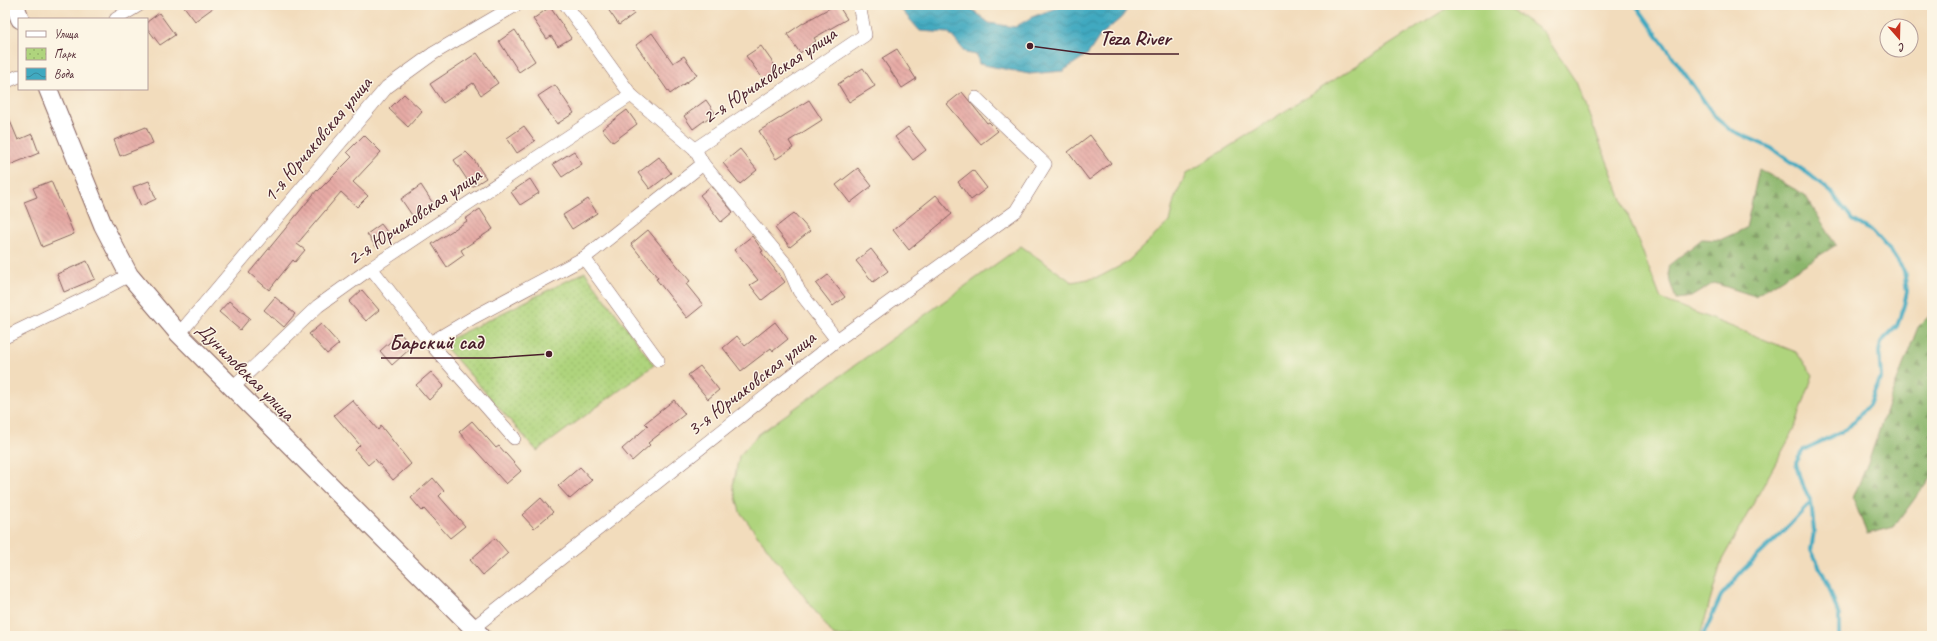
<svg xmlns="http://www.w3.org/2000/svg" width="1937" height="641" font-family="Caveat,sans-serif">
<defs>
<pattern id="forest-firs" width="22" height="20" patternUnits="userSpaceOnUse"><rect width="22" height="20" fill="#8bb66c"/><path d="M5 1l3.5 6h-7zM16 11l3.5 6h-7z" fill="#749359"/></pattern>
<pattern id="park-dots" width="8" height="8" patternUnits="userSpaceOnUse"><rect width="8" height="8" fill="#afd47d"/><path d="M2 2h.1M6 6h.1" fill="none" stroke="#98b66c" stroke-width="1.8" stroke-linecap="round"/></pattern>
<pattern id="water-waves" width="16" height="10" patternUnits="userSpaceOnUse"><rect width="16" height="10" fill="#40a9c0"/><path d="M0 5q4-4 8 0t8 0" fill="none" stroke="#38899c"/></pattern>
<pattern id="building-back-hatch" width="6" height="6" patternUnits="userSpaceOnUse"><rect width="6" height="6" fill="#e6aaa5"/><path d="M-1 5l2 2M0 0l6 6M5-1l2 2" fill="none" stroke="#bc8a87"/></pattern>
</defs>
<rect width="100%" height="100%" fill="#fcf5e5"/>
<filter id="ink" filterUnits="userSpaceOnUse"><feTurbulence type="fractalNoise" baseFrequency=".025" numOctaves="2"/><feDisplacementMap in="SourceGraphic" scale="8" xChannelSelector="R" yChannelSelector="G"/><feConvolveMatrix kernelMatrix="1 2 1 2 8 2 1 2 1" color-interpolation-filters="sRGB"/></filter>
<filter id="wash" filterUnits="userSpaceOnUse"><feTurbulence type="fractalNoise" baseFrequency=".012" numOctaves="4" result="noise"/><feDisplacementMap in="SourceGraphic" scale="16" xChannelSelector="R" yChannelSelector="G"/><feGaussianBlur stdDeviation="0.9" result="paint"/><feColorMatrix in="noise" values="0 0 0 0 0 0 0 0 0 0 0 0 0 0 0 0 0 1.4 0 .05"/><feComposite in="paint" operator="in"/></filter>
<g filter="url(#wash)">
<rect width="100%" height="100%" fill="#f2dcbc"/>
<path fill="#afd47d" stroke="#7c7a54" d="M1452 5H1504L1543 32 1576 82 1661 299 1796 352 1813 375 1794 430 1722 560 1700 636H834L740 512 733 486 739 456 759 434 1021 246 1072 282 1099 277 1126 263 1169 222 1174 200 1186 174Z"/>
<g fill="url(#forest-firs)" stroke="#6a6a4c">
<path d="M1759 169 1805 195 1836 245 1755 296 1714 283 1691 297 1676 299 1670 282 1668 266 1702 239 1720 240 1746 228Z"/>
<path d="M1932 313V475L1894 527 1867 534 1853 498 1869 460 1891 396 1918 327Z"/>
</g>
<path fill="url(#park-dots)" stroke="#7c7a54" d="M585 272 654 365 537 451 442 343Z"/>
<path fill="url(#water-waves)" stroke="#456476" d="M897 5H960L973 10 989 23 1015 27 1032 17 1064 5H1130L1122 17 1100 36 1088 54 1063 71 1029 74 979 64 977 55 966 53 949 33 920 31Z"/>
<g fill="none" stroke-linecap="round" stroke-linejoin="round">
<g stroke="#40a9c0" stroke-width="4">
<path d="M1636 5 1716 118 1729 129 1771 148 1810 175 1831 192 1853 220 1873 232 1893 254 1904 271 1907 291 1904 305 1897 326 1881 342 1879 352 1881 377 1869 405 1847 429 1803 450 1796 463 1800 479 1811 502 1814 531 1811 550 1828 584 1839 616V636"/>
<path d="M1703 636 1721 596 1742 571 1783 532 1811 502"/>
</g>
</g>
<g id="blocks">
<g fill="url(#building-back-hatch)">
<path d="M183 5H217L195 21Z"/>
<path d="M605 5H628L634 14 619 25Z"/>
<path d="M835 5H838L847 19 814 38 816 41 800 53 787 34 803 23Z"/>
<path d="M550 7 571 38 558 46 551 36 547 39 533 19Z"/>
<path d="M159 13 175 35 160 45 147 28V22Z"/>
<path d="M515 30 535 61 519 72 499 41Z"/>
<path d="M652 33 673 63 684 56 697 75 670 94 636 45Z"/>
<path d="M761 46 778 70 764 80 746 56Z"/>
<path d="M897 49 916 79 902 88 882 58Z"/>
<path d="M477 53 498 83 481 95 473 83 443 103 430 84Z"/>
<path d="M863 68 875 86 849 102 838 84Z"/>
<path d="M555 85 574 113 557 124 538 96Z"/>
<path d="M962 92 987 123 989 122 998 131 981 144 947 104Z"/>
<path d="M404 94 422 111 408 127 389 109Z"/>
<path d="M706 100 715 113 693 129 684 116Z"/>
<path d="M809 100 822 120 789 141 793 148 776 159 759 131Z"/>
<path d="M5 109 18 140 32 134 39 153 5 167Z"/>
<path d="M627 110 637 124 613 142 602 129Z"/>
<path d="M524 126 535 141 517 153 507 138Z"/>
<path d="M146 127 153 143 120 156 114 140Z"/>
<path d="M908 127 926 150 913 160 895 137Z"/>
<path d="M364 135 381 152 353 182 368 196 357 207 341 192 297 244 305 250 295 262 293 260 269 290 249 273 317 190 318 191 352 157 347 152Z"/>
<path d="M1090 135 1111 163 1089 180 1068 152Z"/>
<path d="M740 149 757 170 740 184 723 163Z"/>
<path d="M574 151 582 164 562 177 553 164Z"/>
<path d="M466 152 474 160 486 178 472 187 454 160Z"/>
<path d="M659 157 671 173 650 189 638 173Z"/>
<path d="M858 168 872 186 850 203 836 185Z"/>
<path d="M973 170 987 188 971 200 958 182Z"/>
<path d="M530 179 539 193 520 205 511 192Z"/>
<path d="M51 181 74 234 42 247 24 202 37 197 33 188Z"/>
<path d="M149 181 156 199 141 206 133 187Z"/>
<path d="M421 185 436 208 416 221 401 199Z"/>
<path d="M711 186 733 212 721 222 700 195Z"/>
<path d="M936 195 952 214 909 250 893 230Z"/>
<path d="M588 199 597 213 572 229 563 215Z"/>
<path d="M480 209 493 229 461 250 464 255 447 267 432 244 467 221 465 219Z"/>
<path d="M794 213 810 231 790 247 775 228Z"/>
<path d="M381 224 391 237 376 247 367 234Z"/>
<path d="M648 230 690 281 686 284 703 305 687 318 656 279 658 278 631 244Z"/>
<path d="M752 236 763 251 761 252 785 282 762 300 750 285 758 280 734 250Z"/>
<path d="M871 249 888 271 873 282 856 261Z"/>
<path d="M87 261 95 279 64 292 57 274Z"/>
<path d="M828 275 845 297 833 306 816 284Z"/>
<path d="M362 290 379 310 366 321 349 302Z"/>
<path d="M275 297 295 314 284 327 264 310Z"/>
<path d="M229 301 250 318 240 330 219 312Z"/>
<path d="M775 322 788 339 773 351 771 348 741 371 723 348 737 336 745 346Z"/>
<path d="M321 324 339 344 327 354 309 334Z"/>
<path d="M400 333 412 347 392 365 380 351Z"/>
<path d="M700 366 719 390 708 399 688 375Z"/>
<path d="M431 372 444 386 429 400 416 385Z"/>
<path d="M352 400 378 430 381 426 411 464 393 480 375 459 368 465 355 450 360 445 334 415Z"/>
<path d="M674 400 685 414 648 443 650 445 632 461 622 449 648 426 645 423Z"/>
<path d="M472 421 496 448 499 446 521 471 506 484 459 432Z"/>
<path d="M580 467 592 480 570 499 558 486Z"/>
<path d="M433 478 444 491 439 496 465 526 450 538 424 509 422 511 411 498Z"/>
<path d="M541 498 553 512 534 528 522 515Z"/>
<path d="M495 538 508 553 483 575 470 560Z"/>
</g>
</g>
</g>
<g filter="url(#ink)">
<use href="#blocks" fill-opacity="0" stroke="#85615e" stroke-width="1"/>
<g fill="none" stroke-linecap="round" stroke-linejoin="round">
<defs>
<g id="street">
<path d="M566 5 631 95 695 149 703 164 789 268 799 291 837 340"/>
<path d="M116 19 139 5"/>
<path d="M5 82 19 76"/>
<path d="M695 149 865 35 859 5"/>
<path d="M584 258 703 164"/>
<path d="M371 268 430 343 514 438"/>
<path d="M179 334 387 87 434 53 516 5"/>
<path d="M5 337 92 295 129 275"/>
<path d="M430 343 474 317 584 258 658 360"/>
<path d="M232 388 318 306 371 268 631 95"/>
<path d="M473 628 837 340 1016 211 1045 164 976 98"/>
</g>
<g id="secondary">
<path d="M15 5 20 19"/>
<path d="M48 89 103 225 129 275 179 334 481 636"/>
</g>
</defs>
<use href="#street" stroke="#85615e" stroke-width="14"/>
<use href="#secondary" stroke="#85615e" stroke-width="20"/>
<use href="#street" stroke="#fff" stroke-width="13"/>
<use href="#secondary" stroke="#fff" stroke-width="18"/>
</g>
</g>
<g text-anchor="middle" stroke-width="3" stroke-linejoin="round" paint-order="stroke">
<g font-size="20" fill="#4a1f2b" stroke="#fcf5e5">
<text transform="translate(769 75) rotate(-34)" y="7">2-я Юрчаковская улица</text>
<text transform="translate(317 139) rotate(-50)" y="7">1-я Юрчаковская улица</text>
<text transform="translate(414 216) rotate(-34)" y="7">2-я Юрчаковская улица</text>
<text transform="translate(246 371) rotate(45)" y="7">Дуниловская улица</text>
<text transform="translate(751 383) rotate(-38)" y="7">3-я Юрчаковская улица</text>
</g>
</g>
<path fill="none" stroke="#4a1f2b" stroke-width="1.5" d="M1030 46L1090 54H1179M549 354L491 358H381"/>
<g fill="#4a1f2b" stroke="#fcf5e5" stroke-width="1.5">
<circle cx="1030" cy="46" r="4"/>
<circle cx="549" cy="354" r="4"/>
</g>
<g font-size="21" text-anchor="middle" font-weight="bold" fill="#4a1f2b" stroke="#fcf5e5" stroke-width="3" stroke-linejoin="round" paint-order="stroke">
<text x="1135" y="45">Teza River</text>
<text x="436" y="349">Барский сад</text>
</g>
<rect width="1937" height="641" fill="none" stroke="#fcf5e5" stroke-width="20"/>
<rect x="18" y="18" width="130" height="72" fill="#fcf5e5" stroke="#b59f9b"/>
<rect x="26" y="31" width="20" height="6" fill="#ffffff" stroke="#b59f9b"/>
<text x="54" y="38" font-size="12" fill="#4a1f2b">Улица</text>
<rect x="26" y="48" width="20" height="12" fill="url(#park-dots)" stroke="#b59f9b"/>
<text x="54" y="58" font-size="12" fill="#4a1f2b">Парк</text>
<rect x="26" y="68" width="20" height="12" fill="url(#water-waves)" stroke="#b59f9b"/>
<text x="54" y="78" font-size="12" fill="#4a1f2b">Вода</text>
<g transform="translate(1899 38) rotate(160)"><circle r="19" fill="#fcf5e5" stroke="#b59f9b"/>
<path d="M0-3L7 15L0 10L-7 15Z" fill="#c8321e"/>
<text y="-6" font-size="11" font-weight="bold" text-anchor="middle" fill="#4a1f2b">С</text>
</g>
</svg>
